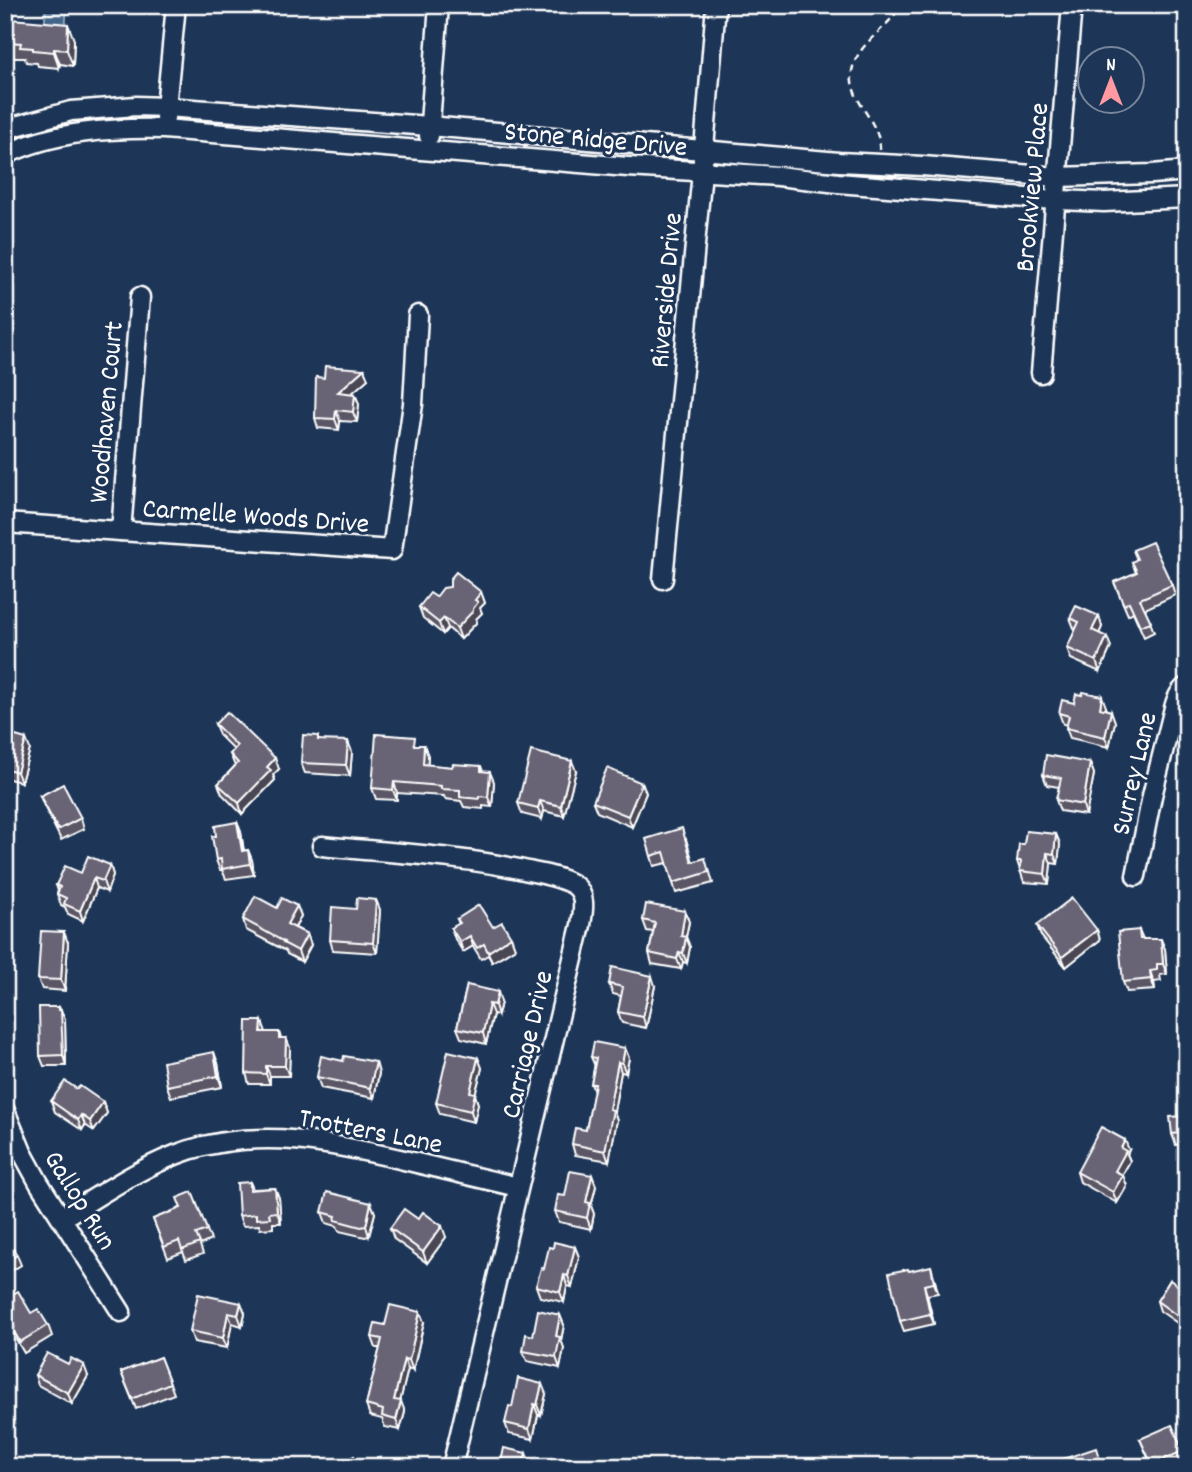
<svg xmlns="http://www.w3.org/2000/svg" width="1192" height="1472" font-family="Dekko,sans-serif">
<rect width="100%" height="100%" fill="#1d3557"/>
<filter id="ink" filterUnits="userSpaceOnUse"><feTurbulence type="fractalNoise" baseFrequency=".0143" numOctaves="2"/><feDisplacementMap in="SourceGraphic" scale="14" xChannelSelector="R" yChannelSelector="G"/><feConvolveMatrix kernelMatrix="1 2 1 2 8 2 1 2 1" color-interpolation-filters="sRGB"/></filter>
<g filter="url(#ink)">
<path fill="#436689" stroke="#8ea3b8" stroke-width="2" d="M46 5H67L65 32 44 31Z"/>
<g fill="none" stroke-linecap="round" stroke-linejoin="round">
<defs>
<g id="street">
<path d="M165 118 176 5"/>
<path d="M5 129 71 111 136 106 166 107 429 126 839 162 923 166 1058 177 1152 174 1187 171"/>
<path d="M429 136 439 5"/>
<path d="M5 155C54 131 111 128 164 129L628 167 778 176 838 183 1039 199 1104 202 1187 198"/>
<path d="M1041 373 1072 5"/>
<path d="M5 523 392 550 413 404 418 315"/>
<path d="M121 531 140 297"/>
<path d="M663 579 702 172 716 5"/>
<path d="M322 846C392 853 464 856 533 872 544 874 565 879 574 885 587 894 583 912 581 925L452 1467"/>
<path d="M1136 876 1152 796 1174 708C1176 700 1179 691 1187 686"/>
<path d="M5 1111 22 1152 39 1183 121 1312"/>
<path d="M62 1218C102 1194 143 1165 189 1150 262 1128 332 1143 404 1160 442 1169 480 1178 518 1187"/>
</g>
</defs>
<use href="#street" stroke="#fff" stroke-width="23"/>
<path stroke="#fff" stroke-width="2.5" stroke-dasharray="7 5" stroke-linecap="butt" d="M880 150C881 117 838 95 856 59 866 38 890 26 901 5"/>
<use href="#street" stroke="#1d3557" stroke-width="18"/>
</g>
<g fill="#5a5665" stroke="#fff" stroke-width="2">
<path d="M74 40 73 66 60 64 59 68 38 66 37 63 26 62 25 58H14L8 42Z"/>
<path d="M364 369 368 379 352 393 355 394 359 404 357 422 340 421 339 430 318 428 315 418 324 378Z"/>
<path d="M1133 550 1172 585 1175 595 1145 609 1154 632 1144 637 1133 612 1128 615 1114 582 1136 573 1132 562 1137 560Z"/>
<path d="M481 592 485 603 480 608 482 613 476 619 477 622 461 639 448 628 443 634 423 618 419 607 436 597Z"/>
<path d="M1099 616 1102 627 1099 633 1111 647 1100 672 1071 659 1067 648 1076 629 1074 628 1070 618Z"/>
<path d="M1074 703 1106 707V710L1111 711 1115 722 1109 747 1070 738 1066 728 1067 725 1063 724 1059 713Z"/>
<path d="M215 724 279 769 273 775 275 780 242 814 222 794 218 784 235 766 230 754 234 750 219 735Z"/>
<path d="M5 733 30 749 21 782 5 778Z"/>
<path d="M319 740 352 752 350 776 305 773 301 763Z"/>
<path d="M418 745H424L428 756 427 765 452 767 481 766 483 771 494 782 492 807 483 806V809L464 807 461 801 445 799 444 796 397 793V800L376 799 372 788Z"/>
<path d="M1090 763 1094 774 1086 815 1060 811 1056 800 1059 787 1047 785 1043 775Z"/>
<path d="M576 771 564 816 544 811 542 819 522 814 518 803Z"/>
<path d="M642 783 646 793 632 827 597 812 593 802Z"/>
<path d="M40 796 81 818 84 829 61 840 44 806Z"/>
<path d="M237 822 241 832 244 851 248 850 252 860 254 875 226 879 222 870H220L216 860V836Z"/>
<path d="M1056 834 1060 844 1058 864 1051 863 1049 884 1024 882 1017 861 1024 844Z"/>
<path d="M686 839 693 862 709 869 713 883 676 893 667 863 654 866 651 856Z"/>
<path d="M110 865 113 875 107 892 97 888 83 921 68 914 65 907 61 905 57 894 58 891 56 885 81 873Z"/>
<path d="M376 900 380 910 377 953 333 950 330 940 356 909Z"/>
<path d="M297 906 301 916 295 928 307 934 311 945 302 962 287 954 286 951 246 930 243 919 277 908Z"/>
<path d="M685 911 689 922 686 937 690 947 687 963 683 962 681 969 652 964 649 953 653 932 647 931 643 920Z"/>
<path d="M457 919 493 927 511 937 515 948 492 962 488 955 481 959 473 946 463 952 455 939 451 928 459 924Z"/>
<path d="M1037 925 1097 930 1100 940 1066 967 1041 936Z"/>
<path d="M1139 930 1143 939 1165 949 1167 974 1160 975 1161 981 1154 982 1155 990 1127 992 1123 982Z"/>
<path d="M68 943 65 991 42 989 38 979Z"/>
<path d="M609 984 655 986 646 1028 622 1023 618 1012 621 996 613 994Z"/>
<path d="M467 985 501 1002 498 1015 493 1014 486 1044 461 1038 457 1028Z"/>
<path d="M59 1007 65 1020 66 1066H44L40 1056Z"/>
<path d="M262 1021 266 1032H279L281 1038H286L290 1048 289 1076H270V1084H249L246 1073Z"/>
<path d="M625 1048 629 1058 626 1073 621 1072 614 1111 617 1120 609 1161 575 1155 572 1144 586 1130 594 1091 591 1084 595 1066 591 1057Z"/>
<path d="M478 1058 482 1068 475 1095 478 1104 474 1122 440 1114 436 1103Z"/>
<path d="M343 1061 379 1073 374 1098 321 1088 317 1077Z"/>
<path d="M218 1063 222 1087 171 1097 167 1086Z"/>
<path d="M77 1089 103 1102 107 1113 94 1131 85 1125 82 1130 55 1112 51 1101Z"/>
<path d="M1187 1107V1143L1176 1145 1172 1134 1183 1116Z"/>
<path d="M1129 1150 1127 1154 1130 1161 1122 1175 1127 1186 1117 1203 1080 1182 1077 1172Z"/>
<path d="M592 1175 596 1186 591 1206 594 1214 591 1229 559 1222 555 1211 565 1196Z"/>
<path d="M250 1182 253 1189 275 1188 279 1198 281 1223H273V1228L260 1229 259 1225 243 1226 239 1216Z"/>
<path d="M192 1192 211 1240 200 1245 203 1254 186 1260 183 1252 168 1258 153 1219 180 1208Z"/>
<path d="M371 1203 375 1213 369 1236 365 1237 339 1231 337 1226 326 1223 322 1212Z"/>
<path d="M418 1219 446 1237 427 1263 394 1239 390 1228Z"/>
<path d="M575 1247 579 1257 572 1287 567 1286 564 1302 540 1297 536 1286 553 1248Z"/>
<path d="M909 1271 934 1277 938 1293 927 1295 934 1324 904 1331 900 1321Z"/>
<path d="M1170 1280 1183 1327 1160 1311 1157 1301Z"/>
<path d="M5 1298 31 1313 48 1325 52 1336 24 1353 16 1339 12 1328 5 1316Z"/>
<path d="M241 1303 245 1313 242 1326 232 1323 227 1348 194 1342 190 1331Z"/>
<path d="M560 1315 564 1325 561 1340 564 1348 560 1368 527 1361 523 1351 533 1336Z"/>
<path d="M424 1322 413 1371 408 1369 400 1401 405 1412 400 1430 385 1427 382 1419 370 1416 366 1405 380 1348H376L372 1337 385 1325Z"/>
<path d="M160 1357 174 1394 136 1409 121 1372Z"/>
<path d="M68 1364 88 1376 72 1404 38 1385 35 1375Z"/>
<path d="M546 1394 541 1415H538L533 1439 509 1434 505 1423 512 1407Z"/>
<path d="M1140 1439 1183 1451 1187 1461 1174 1467H1152Z"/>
</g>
<g fill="#4a4653" stroke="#fff" stroke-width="2">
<path d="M68 24 74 40 73 66 67 50Z"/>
<path d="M54 49 60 64 59 68 54 52Z"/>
<path d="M364 369 368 379 342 402 338 392Z"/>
<path d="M355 394 359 404 357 422 353 412Z"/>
<path d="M336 410 340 421 339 430 335 419Z"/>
<path d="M481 592 485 603 480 608 482 613 476 619 477 622 461 639 457 628 473 609 475 600Z"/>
<path d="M1099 616 1102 627 1096 641 1092 630Z"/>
<path d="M444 618 448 628 443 634 439 623Z"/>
<path d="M1107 637 1111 647 1100 672 1096 661Z"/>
<path d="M1102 696 1106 707 1103 719 1100 708Z"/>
<path d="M1111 711 1115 722 1109 747 1105 737Z"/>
<path d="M26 739 30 749 21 782 17 772Z"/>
<path d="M348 741 352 752 350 776 346 765Z"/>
<path d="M424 745 428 756 427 775 423 764Z"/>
<path d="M275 758 279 769 273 775 275 780 242 814 239 803 267 767Z"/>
<path d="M572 761 576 771 564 816 561 806Z"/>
<path d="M1090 763 1094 774 1086 815 1083 805Z"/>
<path d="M490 772 494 782 492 807 488 797Z"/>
<path d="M394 782 397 793V800L393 790Z"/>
<path d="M642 783 646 793 632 827 628 816Z"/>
<path d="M540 801 544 811 542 819 538 808Z"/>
<path d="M237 822 241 832 245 861 242 851Z"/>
<path d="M1056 834 1060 844 1058 864 1054 854Z"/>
<path d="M248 850 252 860 254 875 250 864Z"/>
<path d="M1047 853 1051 863 1049 884 1045 874Z"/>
<path d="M110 865 113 875 107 892 103 881Z"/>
<path d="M94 878 97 888 83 921 80 911Z"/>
<path d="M376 900 380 910 377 953 373 943Z"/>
<path d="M297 906 301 916 291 935 287 924Z"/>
<path d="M685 911 689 922 684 946 681 936Z"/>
<path d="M1097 930 1100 940 1066 967 1062 957Z"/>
<path d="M64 932 68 943 65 991 61 980Z"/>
<path d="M307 934 311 945 302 962 298 951Z"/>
<path d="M470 936 473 946 463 952 460 942Z"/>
<path d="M511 937 515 948 492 962 488 952Z"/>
<path d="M686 937 690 947 687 963 683 953Z"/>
<path d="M1161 939 1165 949 1167 974 1163 964Z"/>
<path d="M679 952 683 962 681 969 677 959Z"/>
<path d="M1150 971 1154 982 1155 990 1151 979Z"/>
<path d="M652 976 655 986 646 1028 643 1017Z"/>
<path d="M498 992 501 1002 498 1015 495 1005Z"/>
<path d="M489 1004 493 1014 486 1044 483 1033Z"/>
<path d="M59 1007 61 1014V1010L65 1020 66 1066 63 1055Z"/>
<path d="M286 1038 290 1048 289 1076 285 1066Z"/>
<path d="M625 1048 629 1058 626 1073 622 1063Z"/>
<path d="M214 1052 218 1063 222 1087 218 1076Z"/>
<path d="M478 1058 482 1068 475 1095 478 1104 474 1122 471 1111 470 1092Z"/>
<path d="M376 1062 379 1073 374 1098 370 1088Z"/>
<path d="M618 1062 621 1072 614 1111 617 1120 609 1161 605 1151 609 1109Z"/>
<path d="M266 1066 270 1076V1084L266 1074Z"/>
<path d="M103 1102 107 1113 94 1131 90 1121Z"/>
<path d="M81 1115 85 1125 82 1130 78 1120Z"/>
<path d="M1125 1140 1129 1150 1127 1154 1130 1161 1119 1181 1115 1171 1121 1148Z"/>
<path d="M592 1175 596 1186 591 1206 594 1214 591 1229 587 1218 586 1202Z"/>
<path d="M1123 1175 1127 1186 1117 1203 1113 1192Z"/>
<path d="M275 1188 279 1198 281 1223 277 1212Z"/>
<path d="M371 1203 375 1213 369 1236 366 1226Z"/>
<path d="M442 1226 446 1237 427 1263 423 1252Z"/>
<path d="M575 1247 579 1257 572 1287 568 1276Z"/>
<path d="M17 1255 21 1265 5 1275V1262Z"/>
<path d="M931 1266 934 1277 938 1293 934 1283Z"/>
<path d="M564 1275 567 1286 564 1302 560 1292Z"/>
<path d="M924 1285 927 1295 934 1324 930 1314Z"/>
<path d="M241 1303 245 1313 242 1326 238 1315Z"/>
<path d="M1187 1306V1322L1183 1327 1179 1317Z"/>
<path d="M420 1312 424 1322 413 1371 409 1360Z"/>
<path d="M228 1313 232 1323 227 1348 223 1338Z"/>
<path d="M560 1315 564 1325 561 1340 564 1348 560 1368 556 1357V1336Z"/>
<path d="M404 1359 408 1369 398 1410 394 1400Z"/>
<path d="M84 1365 88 1376 72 1404 68 1393Z"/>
<path d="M542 1384 546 1394 541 1415 537 1405Z"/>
<path d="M401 1401 405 1412 400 1430 396 1420Z"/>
<path d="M534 1404 538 1415 533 1439 529 1429Z"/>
<path d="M526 1453 530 1463 529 1467H522Z"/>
</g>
<g fill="#696476" stroke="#fff" stroke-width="2">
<path d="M11 19 68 24 67 50 54 49V52L33 50V48L20 47 21 43 8 42Z"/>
<path d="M325 366 364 369 338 392 355 394 353 412 336 410 335 419 315 418 316 377 324 378Z"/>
<path d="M1152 542 1172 585 1140 599 1151 622 1140 626 1129 602 1124 605 1114 582 1137 572 1132 562 1137 559 1133 550Z"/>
<path d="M456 572 481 592 475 600 478 602 473 609V611L457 628 444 618 439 623 419 607 430 593 436 597 443 588 450 587V579Z"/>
<path d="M1076 606 1099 616 1092 630 1107 637 1096 661 1067 648 1079 622 1070 618Z"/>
<path d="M1083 692 1102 696 1100 708 1111 711 1105 737 1066 728 1069 716 1059 713 1062 700 1074 703 1076 694 1082 695Z"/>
<path d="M227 712 275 758 267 767 271 770 239 803 218 784 238 763 230 754 237 746 215 724Z"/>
<path d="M5 733 26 739 17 772 5 768Z"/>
<path d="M376 734 415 737 414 745H424L423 764 452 767 453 764 481 766V771L490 772 488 797 479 796V799L460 797V790L441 789V786L394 782 393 790 372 788Z"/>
<path d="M303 735 318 736V740L348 741 346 765 301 763Z"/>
<path d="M531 751 572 761 561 806 540 801 538 808 518 803Z"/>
<path d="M1046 755 1090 763 1083 805 1056 800 1061 778 1043 775Z"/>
<path d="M607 768 642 783 628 816 593 802Z"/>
<path d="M63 784 81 818 58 830 40 796Z"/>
<path d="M237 822 242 851 248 850 250 864 222 869 221 859 216 860 212 836H216L215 826Z"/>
<path d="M682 828 692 862 705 858 709 872 673 883 664 852 651 856 646 839Z"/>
<path d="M1026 831 1056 834 1054 854 1047 853 1045 874 1020 871 1021 861H1017L1019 844H1024Z"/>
<path d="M88 856 110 865 103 881 94 878 80 911 64 904 66 898 57 894 60 887 56 885 65 866 81 873Z"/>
<path d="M255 896 277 908 282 898 297 906 287 924 307 934 298 951 283 943 284 942 243 919Z"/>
<path d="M357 898 376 900 373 943 330 940 332 907 356 909Z"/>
<path d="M1072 898 1097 930 1062 957 1037 925Z"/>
<path d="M1187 901V910L1183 908Z"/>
<path d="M646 904 685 911 681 936 686 937 683 953 679 952 677 959 649 953 655 923 643 920Z"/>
<path d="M479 905 493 927 502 922 511 937 488 952 484 944 477 948 470 936 460 942 451 928 460 923 457 919Z"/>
<path d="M1139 930 1140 939H1161L1163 964H1157V970L1150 971 1151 979 1123 982 1118 932Z"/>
<path d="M41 931 64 932 61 980 38 979Z"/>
<path d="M612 967 652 976 643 1017 618 1012 623 987 609 984Z"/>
<path d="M467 985 498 992 495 1005 489 1004 483 1033 457 1028Z"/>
<path d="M39 1007H59V1010H61L63 1055 40 1056Z"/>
<path d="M247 1021H262L261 1032H279V1038H286L285 1066H266V1074L246 1073Z"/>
<path d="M594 1042 625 1048 622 1063 618 1062 609 1109 613 1110 605 1151 572 1144 575 1128 586 1130 595 1084H591L596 1058 591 1057Z"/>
<path d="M448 1051 478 1058 470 1092 475 1093 471 1111 436 1103Z"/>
<path d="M214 1052 218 1076 167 1086 163 1062Z"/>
<path d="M321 1056 343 1061 344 1056 376 1062 370 1088 317 1077Z"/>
<path d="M65 1081 77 1089 80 1086 103 1102 90 1121 81 1115 78 1120 51 1101Z"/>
<path d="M1182 1107H1187V1135V1132L1172 1134 1170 1117 1183 1116Z"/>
<path d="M1101 1127 1125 1140 1121 1148 1126 1151 1115 1171 1123 1175 1113 1192 1077 1172Z"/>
<path d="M570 1171 592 1175 586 1202 590 1203 587 1218 555 1211 558 1195 565 1196Z"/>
<path d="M250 1182V1190L275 1188 277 1212 269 1213 270 1218 256 1219V1214L239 1216 237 1183Z"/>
<path d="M192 1192 207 1230 196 1234 200 1243 182 1250 179 1241 164 1247 153 1219 181 1208 177 1198Z"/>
<path d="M327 1192 371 1203 366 1226 361 1227 335 1220 336 1216 322 1212Z"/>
<path d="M404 1209 418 1219 423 1212 442 1226 423 1252 390 1228Z"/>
<path d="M5 1236 17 1255 5 1262Z"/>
<path d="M554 1242 575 1247 568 1276 564 1275 560 1292 536 1286 541 1268 544 1269 549 1247 553 1248Z"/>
<path d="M931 1266 934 1283 924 1285 930 1314 900 1321 889 1273 908 1269 909 1271Z"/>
<path d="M1170 1280 1187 1292V1306L1179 1317 1157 1301Z"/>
<path d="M18 1291 31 1313 38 1309 48 1325 20 1342 12 1328 14 1327 5 1312V1298Z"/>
<path d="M198 1294 241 1303 238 1315 228 1313 223 1338 190 1331Z"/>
<path d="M390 1305 420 1312 409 1360 404 1359 394 1400 401 1401 396 1420 382 1416 383 1410 366 1405 382 1339 372 1337 375 1323 385 1325Z"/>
<path d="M538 1310 560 1315 556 1336 560 1337 556 1357 523 1351 526 1334 533 1336Z"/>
<path d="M47 1353 68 1364 71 1358 84 1365 68 1393 35 1375Z"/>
<path d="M160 1357 170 1383 132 1399 121 1372Z"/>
<path d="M518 1378 542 1384 537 1405 534 1404 529 1429 505 1423 509 1406 512 1407Z"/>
<path d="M1172 1425 1183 1451 1152 1465 1140 1439Z"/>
<path d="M504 1448 526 1453 522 1467H500Z"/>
<path d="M1096 1448 1102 1467H1053L1051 1463Z"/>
<path d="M354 1456 360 1467H336Z"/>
<path d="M1000 1460 1002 1467H971Z"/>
</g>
</g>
<g text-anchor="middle" stroke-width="6" stroke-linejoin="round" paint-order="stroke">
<g font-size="28" fill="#fff" stroke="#1d3557">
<text transform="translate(596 137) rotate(5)" y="10">Stone Ridge Drive</text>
<text transform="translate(1030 187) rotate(-85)" y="10">Brookview Place</text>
<text transform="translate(664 290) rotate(-85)" y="10">Riverside Drive</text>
<text transform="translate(104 412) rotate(-85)" y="10">Woodhaven Court</text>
<text transform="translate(256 514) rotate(4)" y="10">Carmelle Woods Drive</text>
<text transform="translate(1132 773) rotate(-77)" y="10">Surrey Lane</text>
<text transform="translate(525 1044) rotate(-77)" y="10">Carriage Drive</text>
<text transform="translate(371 1129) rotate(11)" y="10">Trotters Lane</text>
<text transform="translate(82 1199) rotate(58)" y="10">Gallop Run</text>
</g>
</g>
<rect width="1192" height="1472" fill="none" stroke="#1d3557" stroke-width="28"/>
<rect x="14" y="14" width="1164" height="1444" fill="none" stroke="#fff" stroke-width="2.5" filter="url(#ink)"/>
<g transform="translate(1111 80)"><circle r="33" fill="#1d3557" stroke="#77869a" stroke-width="2"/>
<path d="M0-5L12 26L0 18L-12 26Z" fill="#ff9aa2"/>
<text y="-10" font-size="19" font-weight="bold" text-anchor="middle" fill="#ffffff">N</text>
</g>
</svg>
